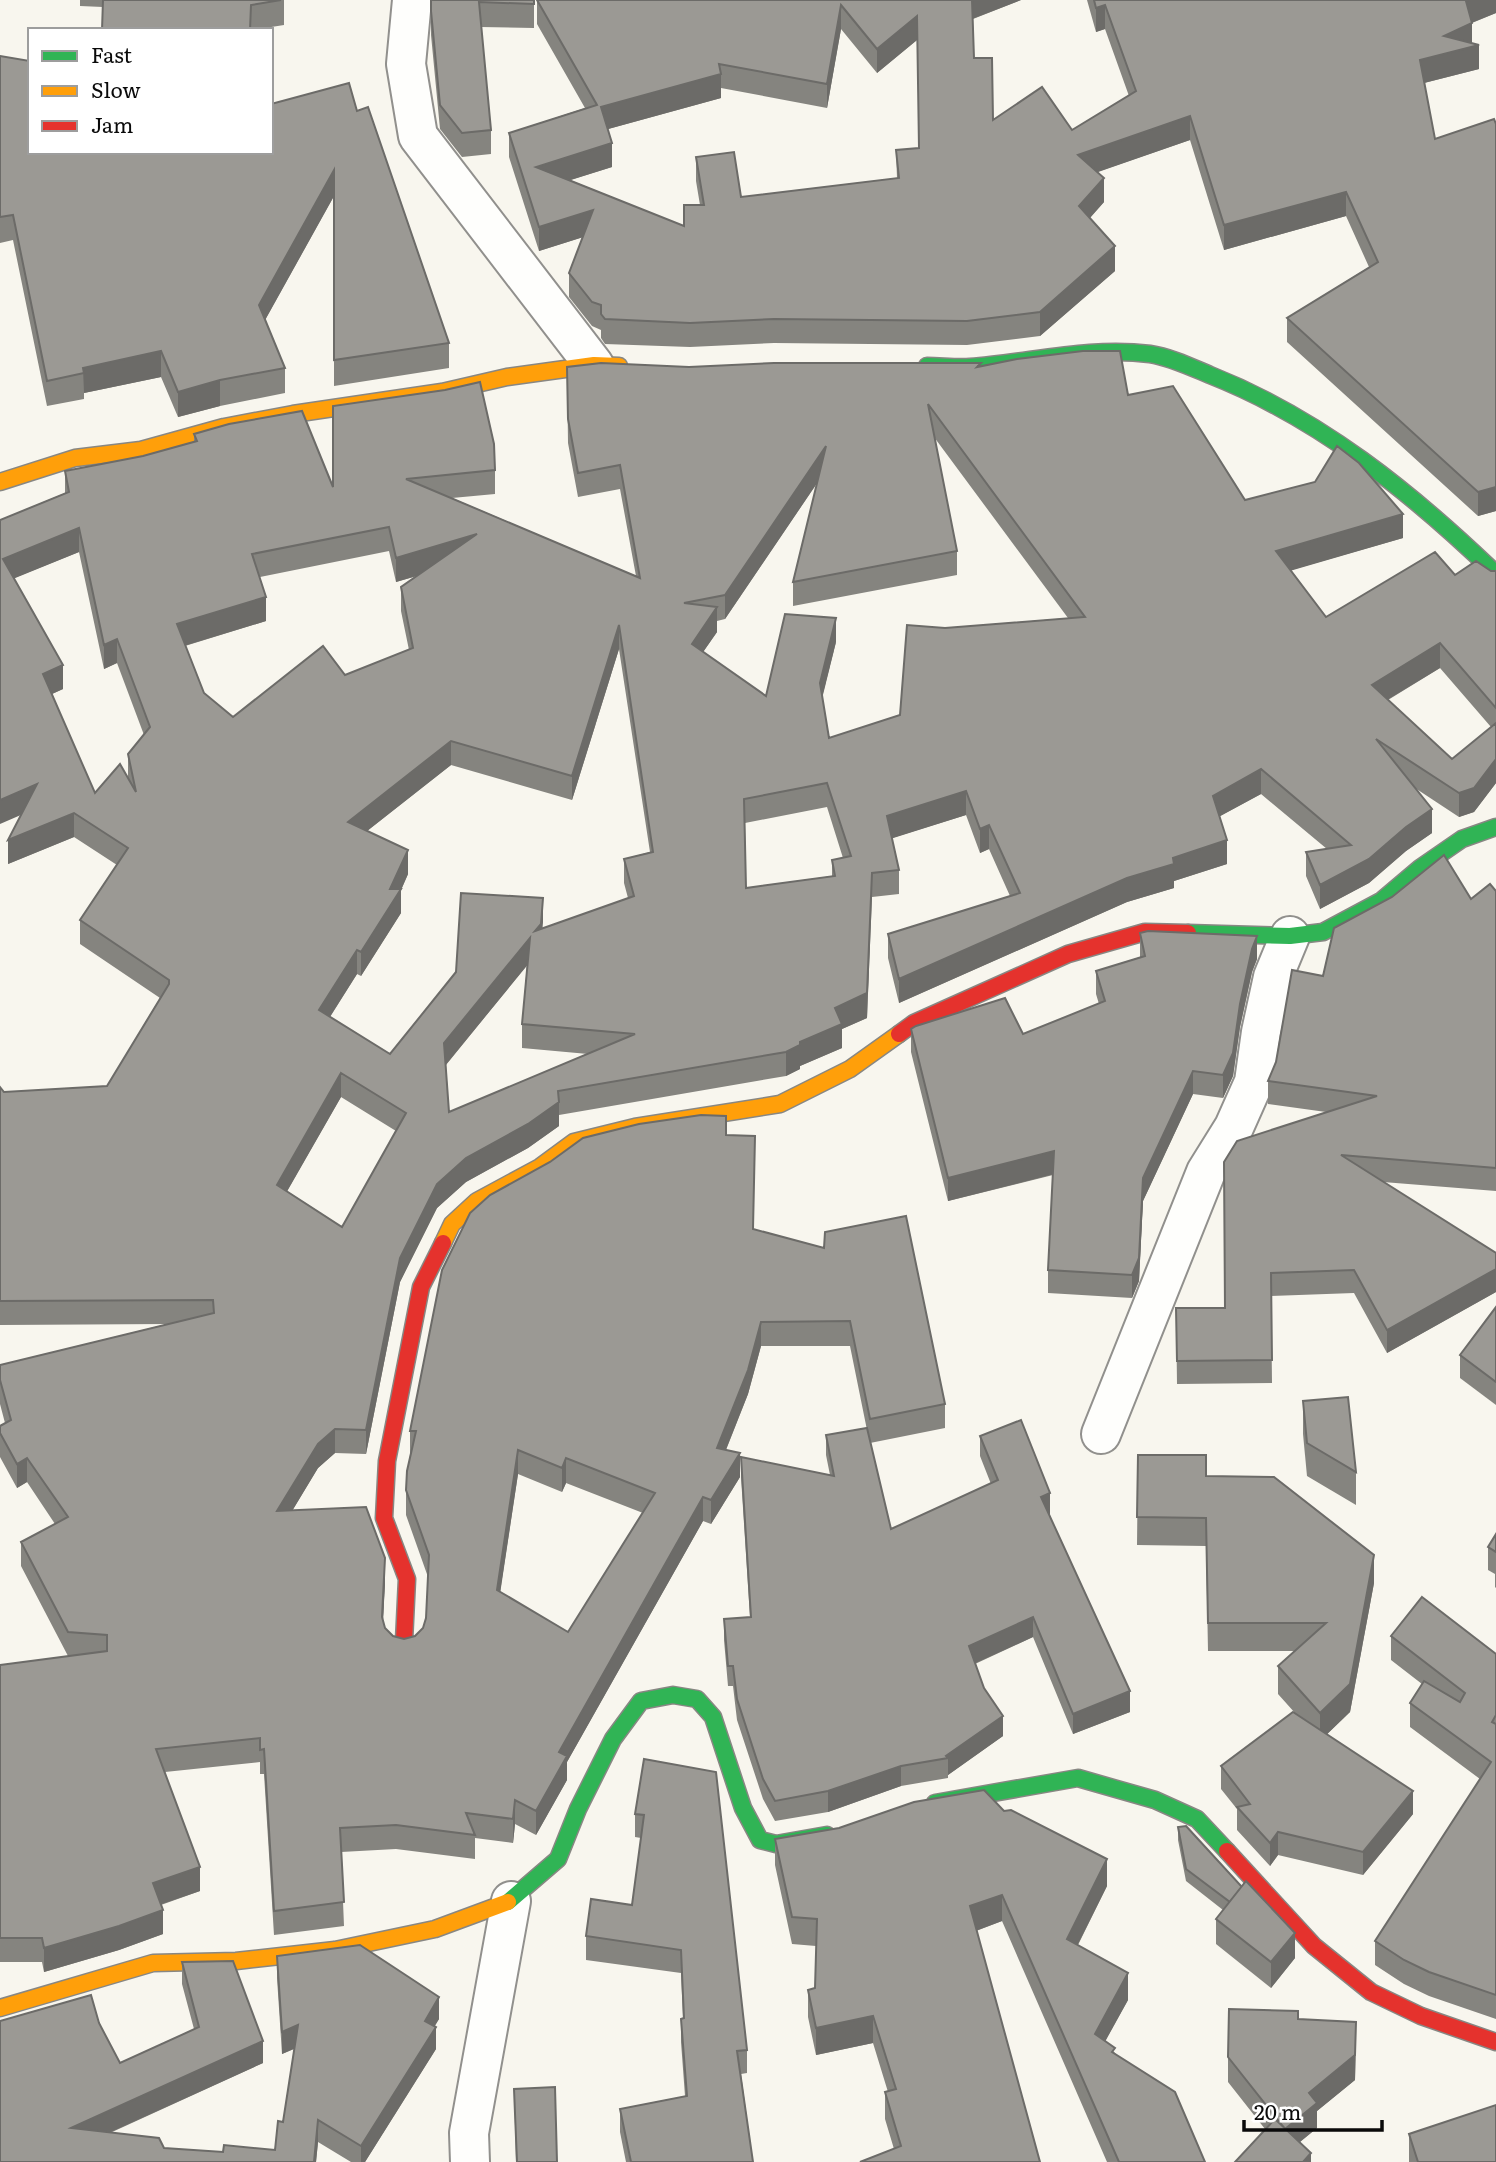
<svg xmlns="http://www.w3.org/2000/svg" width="1496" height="2162" font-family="Literata,serif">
<rect width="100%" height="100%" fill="#f8f6ee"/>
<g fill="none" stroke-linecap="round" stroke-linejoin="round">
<defs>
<g id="street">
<path d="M412 0 406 64 418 136 594 365"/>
<path d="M1101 1434 1206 1172 1234 1127 1254 1082 1261 1032 1273 977 1290 936"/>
<path d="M470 2162 469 2133 511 1901"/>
</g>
<g id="fast">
<path d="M927 366C941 366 956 368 970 367 1029 363 1089 346 1150 354 1170 357 1191 367 1210 375 1319 418 1412 493 1496 574"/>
<path d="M1188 933 1290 936 1323 932 1381 901 1420 868 1462 839 1496 827"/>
<path d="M935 1803 1078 1778 1155 1800 1197 1819 1227 1851"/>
<path d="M508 1902 558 1859 578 1809 613 1739 641 1701 673 1695 697 1699 713 1717 743 1808 760 1840 776 1844 827 1835"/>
</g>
<g id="slow">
<path d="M0 482 75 458 141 450 224 427 293 414 442 392 507 377 594 365 619 366"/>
<path d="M443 1243 452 1224 477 1201 540 1167 574 1142 635 1127 780 1104 850 1069 899 1034"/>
<path d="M0 2008 153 1963 236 1961 335 1950 435 1929 508 1902"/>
</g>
<g id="jam">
<path d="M899 1034 914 1023 1068 954 1145 932 1188 933"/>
<path d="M404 1641 407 1579 384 1518 387 1461 421 1287 443 1243"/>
<path d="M1227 1851 1314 1946 1371 1992 1421 2016 1496 2042"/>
</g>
</defs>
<use href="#street" stroke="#91908d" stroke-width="42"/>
<use href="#fast" stroke="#888783" stroke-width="19"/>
<use href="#slow" stroke="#888783" stroke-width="19"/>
<use href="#jam" stroke="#888783" stroke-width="19"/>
<use href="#street" stroke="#fefefc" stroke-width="38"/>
<use href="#fast" stroke="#30b455" stroke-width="16"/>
<use href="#slow" stroke="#ff9f0a" stroke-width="16"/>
<use href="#jam" stroke="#e5322d" stroke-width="16"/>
</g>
<g fill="#85847f" fill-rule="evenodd">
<path d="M80 0H284V25L253 30H102L103 7 80 6Z"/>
<path d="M431 0H534V28L481 27 491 130V154L462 157 440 129 431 35Z"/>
<path d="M537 0H1021L973 19 974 58 993 120 1072 130 1129 96 1105 29 1096 32 1087 0H1496V13L1472 23V43L1479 69 1424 83 1435 139 1496 124V511L1478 516 1287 342V318L1369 267 1346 216 1224 250 1190 140 1097 172 1104 202 1090 218 1115 271 1040 336 967 345 774 343 690 347 605 344 601 338V330L592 326 569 297V273L583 237 539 251 509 157V133L585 108 537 24ZM841 29 877 73 917 40 919 148 896 150 897 178 741 197 696 157V181L700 205 684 226 570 180 612 167 608 129 721 98V88L827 108Z"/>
<path d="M0 56 30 152 357 111 449 343V368L334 386V196L265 320 285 368V393L220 406 178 417 161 377 84 393V399L47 406 13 240 0 243Z"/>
<path d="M981 366 1128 395 1245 500 1403 538 1291 570 1326 617 1455 575 1496 571V783L1474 812 1459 817 1415 788 1432 833 1406 851 1369 883 1320 909 1306 876V852L1327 849 1261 794 1220 816 1227 864 1174 881V888L1127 902 899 1003 888 958V934L1010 896 989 849 980 853 966 815 892 838 899 870V894L872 897 867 1018 842 1029V1048L800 1066V1069L786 1076 559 1115V1126L528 1148 466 1182 437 1208 400 1282 366 1454 335 1453 318 1468 292 1511 385 1582 383 1620 385 1628 393 1636 404 1639 415 1636 423 1628 426 1618 428 1577 406 1515V1490L410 1455V1431L726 1135 754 1229 945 1404V1428L870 1443 891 1529 991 1484 980 1456V1436L1050 1514H1049L1130 1712 1073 1734 1033 1637 975 1664 1003 1736 948 1775V1778L901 1786 828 1812 775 1821 763 1799 737 1720 733 1686H728L724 1640V1619L750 1617 741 1477V1457L830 1475 826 1455V1435H868L850 1346H761L748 1394 726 1450 740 1477 711 1524 703 1521 567 1762V1780L536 1835 515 1824 513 1843 475 1838V1859L396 1849 341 1852 344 1926 274 1935 264 1774H260V1762L165 1772 200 1891 161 1905 163 1934 119 1950 44 1972 42 1962H0V1665L68 1656 21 1566V1542L55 1524 27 1482 17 1488 0 1457V1426L5 1423 0 1404V1365L167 1324 0 1325V1087L4 1092 107 1086 160 998 80 944V920L117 865 74 837 8 864 21 816 0 520 65 493V471L143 456 194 442V434L333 487V406L495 470V494L452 498 636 576 620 489 578 497 568 443 567 367ZM934 437 1068 618 945 628 900 715 829 738 822 697 836 642 766 696 703 652 717 632V621L725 619 817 483 793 582V606L957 575V551ZM389 551 396 582 417 576 401 587V611L409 650 345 675 233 717 204 693 185 646 266 621 260 577ZM79 552 104 669 117 663 144 735 128 754V777L95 793 52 694 63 689 14 578ZM619 649 650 852 624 859V883L628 898 542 929 390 1054 330 1017 357 974 361 976 401 913V890L408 874 367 831 451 765 572 800ZM1440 668 1491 727 1452 759 1388 700ZM827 807 843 858 832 860V876L746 888 745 823ZM527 965 522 1024V1048L588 1054 449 1112 446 1065ZM341 1097 396 1131 342 1227 287 1191ZM518 1474 562 1492 566 1483 643 1513 568 1632 500 1592Z"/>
<path d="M1496 891V1191L1383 1182 1496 1253V1292L1387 1353 1354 1293 1271 1296 1272 1383 1177 1384 1176 1308H1225L1326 1112 1268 1104V1081L1323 976 1471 899Z"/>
<path d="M1140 933 1257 959 1252 972 1240 1027 1233 1076 1223 1098 1193 1094 1143 1201 1139 1281 1132 1298 1048 1293V1270L1053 1175 948 1201 911 1052V1029L1023 1034 1099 1004 1096 994V971L1140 957Z"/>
<path d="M1496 1307V1405L1460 1378V1355Z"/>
<path d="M1303 1401 1356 1472V1505L1307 1476 1303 1434Z"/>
<path d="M1138 1455 1206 1476 1374 1583 1350 1712 1327 1734 1413 1814 1363 1875 1278 1855 1270 1866 1237 1830V1809L1221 1789V1766L1295 1713 1278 1694V1666L1295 1651H1208L1206 1546 1137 1545Z"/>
<path d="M1496 1534V1588L1495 1587V1574L1488 1570V1547Z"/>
<path d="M1391 1636 1496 1654V2019L1429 1996 1404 1984 1375 1965V1941L1480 1779 1410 1727V1703L1422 1684 1391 1660Z"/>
<path d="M644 1759 747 2050V2073L741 2074 753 2162H626L620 2132V2109L685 2096 681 2042V2019H683L681 1973 586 1960V1936L632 1905 641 1838 635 1837V1814Z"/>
<path d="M1004 1811 1107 1886 1078 1945 1128 2000 1105 2041 1205 2162H1107L1002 1921 976 1931 1040 2162 894 2149 885 2119V2092H888L873 2043 816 2055 808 2017V1990L815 1988 816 1946 792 1944 775 1865V1839Z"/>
<path d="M1178 1827 1295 1958 1271 1988 1216 1944V1919L1223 1910 1186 1881 1178 1840Z"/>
<path d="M277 1956 439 2019 434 2026 436 2049 365 2162H351L318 2142 316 2162H0L99 2023 120 2063 194 2029 182 1984V1962L263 2063 110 2133 164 2148 223 2152 275 2150 283 2122 294 2049 282 2054 277 1978Z"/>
<path d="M1298 2019 1356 2047 1355 2080 1317 2111V2128L1300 2142 1311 2162 1265 2129 1228 2082V2057Z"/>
<path d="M514 2089 557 2162H516Z"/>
<path d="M1409 2134 1496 2162H1409Z"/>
</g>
<g fill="#6c6b68">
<path d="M972 0H1021L972 19Z"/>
<path d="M1468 0H1496V13L1466 25V1Z"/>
<path d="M841 5V29L827 108V84Z"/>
<path d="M1105 5V29L1096 32V8Z"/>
<path d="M917 16V40L877 73V49Z"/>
<path d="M1472 23V47L1479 45V69L1420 84V60L1444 36Z"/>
<path d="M721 74V98L601 131V107Z"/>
<path d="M1190 116V140L1078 179V155Z"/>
<path d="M612 143V167L536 191V167Z"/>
<path d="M334 170V196L259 331V305Z"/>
<path d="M1104 178V202L1079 230V206Z"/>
<path d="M1346 192V216L1224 250V225Z"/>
<path d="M593 210V234L539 251V227Z"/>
<path d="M1115 246V271L1040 336V312Z"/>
<path d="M161 351V377L84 393 83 368Z"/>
<path d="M220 380V406L178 417V392Z"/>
<path d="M826 446V470L725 619V595Z"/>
<path d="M1496 487V511L1478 516V492Z"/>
<path d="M1403 514V538L1276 575V551Z"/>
<path d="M79 528V552L3 583V559Z"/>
<path d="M477 534V558L396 582V558Z"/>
<path d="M266 597V621L177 648V624Z"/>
<path d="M717 607V632L692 668V644Z"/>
<path d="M836 618V642L820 707V683Z"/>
<path d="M619 625V649L572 800V776Z"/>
<path d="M117 639V663L104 669V645Z"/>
<path d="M1440 643V668L1372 709V685Z"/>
<path d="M63 665V689L43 698V674Z"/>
<path d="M451 741V765L348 846V822Z"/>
<path d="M1496 759V783L1474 812 1459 817V793Z"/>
<path d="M1261 769V794L1213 820V796Z"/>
<path d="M37 784V808L0 824V800Z"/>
<path d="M966 791V815L887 840V816Z"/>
<path d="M1432 809V833L1406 851 1369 883 1320 909V885Z"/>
<path d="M74 813V837L8 864V840Z"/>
<path d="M989 825V849L980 853V829Z"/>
<path d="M1227 840V864L1174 881V888L1127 902 899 1003V979L1173 858Z"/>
<path d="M408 850V874L401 890V913L361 976V952Z"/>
<path d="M872 873 867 1018 842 1029V1048L800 1066V1069L786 1076V1052L800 1042 835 1008Z"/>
<path d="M543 898V922L541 948 535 931Z"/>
<path d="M1257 936V959L1252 972 1240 1027 1233 1076 1223 1098V1075L1252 949Z"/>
<path d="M530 938V962L444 1067V1043Z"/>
<path d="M357 950V974L319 1034V1010Z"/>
<path d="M1193 1071V1094L1143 1201 1139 1281 1132 1298V1275L1143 1178Z"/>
<path d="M341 1073V1097L277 1209V1185Z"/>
<path d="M559 1102V1126L528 1148 466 1182 437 1208 400 1282 366 1454V1430L400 1258 437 1184 466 1158Z"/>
<path d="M1054 1151V1174L948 1201V1178Z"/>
<path d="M1496 1269V1292L1387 1353V1330Z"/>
<path d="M761 1322V1346L748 1394 717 1472V1448Z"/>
<path d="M335 1429V1453L318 1468 277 1536V1511L318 1444Z"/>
<path d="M518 1450V1474L497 1614V1590Z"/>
<path d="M740 1453V1477L711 1524V1500Z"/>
<path d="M27 1458V1482L17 1488V1464Z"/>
<path d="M566 1458V1483L562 1492V1468Z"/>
<path d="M1050 1493V1514L1041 1517V1497Z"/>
<path d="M703 1497V1521L567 1762V1780L536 1835V1811L559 1752Z"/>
<path d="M1374 1555V1583L1350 1712 1320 1741V1713Z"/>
<path d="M385 1558V1582L382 1641V1617Z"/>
<path d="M1033 1617V1637L969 1666V1646Z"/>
<path d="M1130 1691V1712L1073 1734V1714Z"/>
<path d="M1003 1716V1736L948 1775V1758L946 1756Z"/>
<path d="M901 1766V1786L828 1812V1791Z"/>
<path d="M1413 1791V1814L1363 1875V1852Z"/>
<path d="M515 1800V1824L513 1843V1819Z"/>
<path d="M1278 1832V1855L1270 1866V1843Z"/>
<path d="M1107 1859V1886L1067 1966V1939Z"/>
<path d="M200 1867V1891L153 1907V1883Z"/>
<path d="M1002 1895V1921L970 1933V1906Z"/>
<path d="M163 1910V1934L119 1950 44 1972V1948Z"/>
<path d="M1295 1933V1958L1271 1988V1962Z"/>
<path d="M1128 1973V2000L1095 2060V2034Z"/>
<path d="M439 1997V2019L425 2043V2021Z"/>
<path d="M873 2016V2043L816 2055V2028Z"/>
<path d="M1356 2022 1355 2080 1317 2111V2128L1285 2154V2129Z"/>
<path d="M298 2025V2047L282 2054V2032Z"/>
<path d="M436 2027V2049L365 2162H361V2146Z"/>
<path d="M263 2041V2063L71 2150V2128Z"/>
<path d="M318 2120V2142L316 2162H314Z"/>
<path d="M1311 2153V2162H1303Z"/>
</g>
<g fill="#9b9994" stroke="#6c6b68" stroke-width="2" fill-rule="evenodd">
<path d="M103 0H281L251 5 250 30H102Z"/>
<path d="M431 0H534V4L479 2 491 130 462 133 440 105 431 11Z"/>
<path d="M537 0H972L974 58H992L993 120 1042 87 1072 130 1136 91 1105 5 1096 8 1094 0H1468L1466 1 1472 23 1444 36 1479 45 1420 60 1435 139 1494 119 1496 124V487L1478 492 1287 318 1378 262 1346 192 1224 225 1190 116 1078 155 1104 178 1079 206 1115 246 1040 312 967 321 774 319 690 323 605 319 601 314V305L592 302 569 273 593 210 539 227 509 133 597 105ZM841 5 877 49 917 16 919 148 896 150 899 178 741 197 734 152 696 157 704 205H684V226L536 167 612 143 601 107 721 74 719 64 827 84Z"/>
<path d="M0 56 30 61V152H271V104L349 83 357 111 368 107 449 343 334 360V170L259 305 285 368 220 380 178 392 161 351 83 368 84 373 47 381 13 215 0 217Z"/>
<path d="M1083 351H1120L1128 395 1173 386 1245 500 1315 482 1337 446 1359 463 1403 514 1276 551 1326 617 1435 552 1455 575 1476 561 1491 571H1496V708L1440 643 1372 685 1452 759 1496 723V759L1474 788 1459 793 1376 739 1432 809 1406 827 1369 859 1320 885 1306 852 1351 845 1261 769 1213 796 1227 840 1173 858 1174 864 1127 878 899 979 888 934 1020 893 989 825 980 829 966 791 887 816 899 870 872 873 867 993 835 1008 842 1024 800 1042V1045L786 1052 558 1091 559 1102 528 1124 466 1158 437 1184 400 1258 366 1430 335 1429 318 1444 277 1511 366 1507 385 1558 382 1617 385 1628 393 1636 404 1639 415 1636 423 1628 426 1618 429 1555 406 1490 407 1471 416 1431H410L442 1270 470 1213 490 1195 550 1162 583 1138 639 1124 701 1115 726 1116V1135L755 1136 753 1229 824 1248 825 1232 906 1216 945 1404 870 1419 850 1321 761 1322 748 1370 717 1448 740 1453 711 1500 703 1497 559 1752 567 1756 536 1811 515 1800 513 1819 466 1813 475 1835 396 1825 340 1828 344 1902 274 1911 264 1749 260 1750V1738L156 1749 200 1867 153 1883 163 1910 119 1926 44 1948 42 1938H0V1665L107 1651V1635L68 1632 21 1542 68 1517 27 1458 17 1464 0 1433V1426L11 1420 0 1380V1365L214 1313 213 1300 0 1301V1087L4 1092 107 1086 169 984V980L80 920 128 848 74 813 8 840 37 784 0 800V520L69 492 65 471 143 456 197 441 194 434 229 424 302 411 333 487V406L445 390 480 382 494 444 495 470 406 479 640 578 620 465 578 473 568 419 567 367 601 363 689 367 774 363H981L977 367 1017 359ZM928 404 1085 617 945 628 907 625 900 715 829 738 820 683 836 618 785 614 766 696 692 644 717 607 684 603 725 595 826 446 793 582 957 551ZM389 527 396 558 477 534 401 587 413 648 345 675 323 646 233 717 204 693 177 624 266 597 252 554ZM79 528 104 645 117 639 150 727 128 754 136 792 120 764 95 793 43 674 63 665 3 559ZM619 625 653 852 624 859 634 896 535 931 541 924 543 898 461 893 456 972 390 1054 319 1010 357 950 361 952 401 889H390L408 850 348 822 451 741 572 776ZM827 783 851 856 832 860 835 876 746 888 744 799ZM530 938 522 1024 635 1034 449 1112 444 1043ZM341 1073 406 1113 342 1227 277 1185ZM518 1450 562 1468 566 1458 655 1493 568 1632 497 1590Z"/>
<path d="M1444 855 1471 899 1490 884 1496 891V1168L1341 1155 1496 1253V1269L1387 1330 1354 1270 1271 1273 1272 1360 1177 1361 1176 1308H1225L1224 1162 1237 1141 1377 1096 1268 1081 1276 1062 1292 970 1323 976 1334 928 1392 897Z"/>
<path d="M1148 931 1257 936 1252 949 1240 1004 1233 1053 1223 1075 1193 1071 1143 1178 1139 1258 1132 1275 1048 1270 1054 1151 948 1178 911 1029 916 1026 1005 998 1023 1034 1105 1001 1096 971 1145 956 1140 933Z"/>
<path d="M1496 1307V1382L1460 1355Z"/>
<path d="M1348 1397 1356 1472 1307 1443 1303 1401Z"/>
<path d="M1021 1420 1050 1493 1041 1497 1130 1691 1073 1714 1033 1617 969 1646 984 1688 1003 1716 946 1756 948 1758 901 1766 828 1791 775 1801 763 1779 737 1699 733 1666H728L724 1619 751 1617 741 1457 834 1476 826 1435 867 1428 891 1529 998 1480 980 1436Z"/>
<path d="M1138 1455H1206V1476L1274 1477 1374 1555 1350 1684 1320 1713 1278 1666 1326 1623H1208L1206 1518 1137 1517Z"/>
<path d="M1496 1534V1552L1488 1547Z"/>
<path d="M1422 1597 1496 1654V1715L1492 1722 1496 1724V1995L1429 1972 1404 1960 1375 1941 1491 1762 1410 1703 1424 1681 1460 1702 1465 1693 1391 1636Z"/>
<path d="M1293 1712 1413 1791 1363 1852 1278 1832 1270 1843 1237 1807 1250 1804 1221 1766Z"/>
<path d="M644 1759 716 1772 747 2050 737 2051 753 2162H631L620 2109 687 2096 681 2019 684 2018 681 1950 586 1936 591 1899 632 1905 644 1815 635 1814Z"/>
<path d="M984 1790 1004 1811 1011 1810 1107 1859 1067 1939 1128 1973 1095 2034 1115 2048 1112 2052 1175 2092 1205 2162H1119L1002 1895 970 1906 1040 2162H860L901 2146 885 2092 896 2089 873 2016 816 2028 808 1990 815 1988 817 1919 792 1917 775 1839 839 1828 914 1802Z"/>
<path d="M1186 1826 1242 1887 1230 1902 1186 1869 1178 1827Z"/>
<path d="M1246 1881 1295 1933 1271 1962 1216 1919Z"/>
<path d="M360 1945 439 1997 425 2021 436 2027 361 2146 318 2120 314 2162H0V2021L91 1995 99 2023 120 2063 199 2027 182 1962 233 1961 263 2041 71 2128 159 2138 164 2148 223 2152 224 2145 275 2150 278 2121 283 2122 298 2025 282 2032 277 1956Z"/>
<path d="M1229 2009 1298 2011V2019L1356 2022 1355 2055 1309 2093 1317 2103 1285 2129 1228 2057Z"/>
<path d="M555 2087 557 2162H517L514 2089Z"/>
<path d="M1496 2105V2162H1418L1409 2134Z"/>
<path d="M1275 2119 1311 2153 1303 2162H1235Z"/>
</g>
<rect x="28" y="28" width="245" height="126" fill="#ffffff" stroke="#9d9d9d" stroke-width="2"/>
<rect x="42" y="51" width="35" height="10" fill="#30b455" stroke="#9d9d9d" stroke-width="2"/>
<text x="91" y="63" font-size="21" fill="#0a0a0a">Fast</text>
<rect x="42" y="86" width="35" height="10" fill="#ff9f0a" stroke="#9d9d9d" stroke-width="2"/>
<text x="91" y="98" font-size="21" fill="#0a0a0a">Slow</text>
<rect x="42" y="121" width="35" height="10" fill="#e5322d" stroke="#9d9d9d" stroke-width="2"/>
<text x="91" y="133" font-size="21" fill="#0a0a0a">Jam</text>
<path d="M1244 2120v10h138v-10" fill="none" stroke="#0a0a0a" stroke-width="3.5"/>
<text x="1254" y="2120" font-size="21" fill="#0a0a0a" stroke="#ffffff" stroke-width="5" paint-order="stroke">20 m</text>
</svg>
